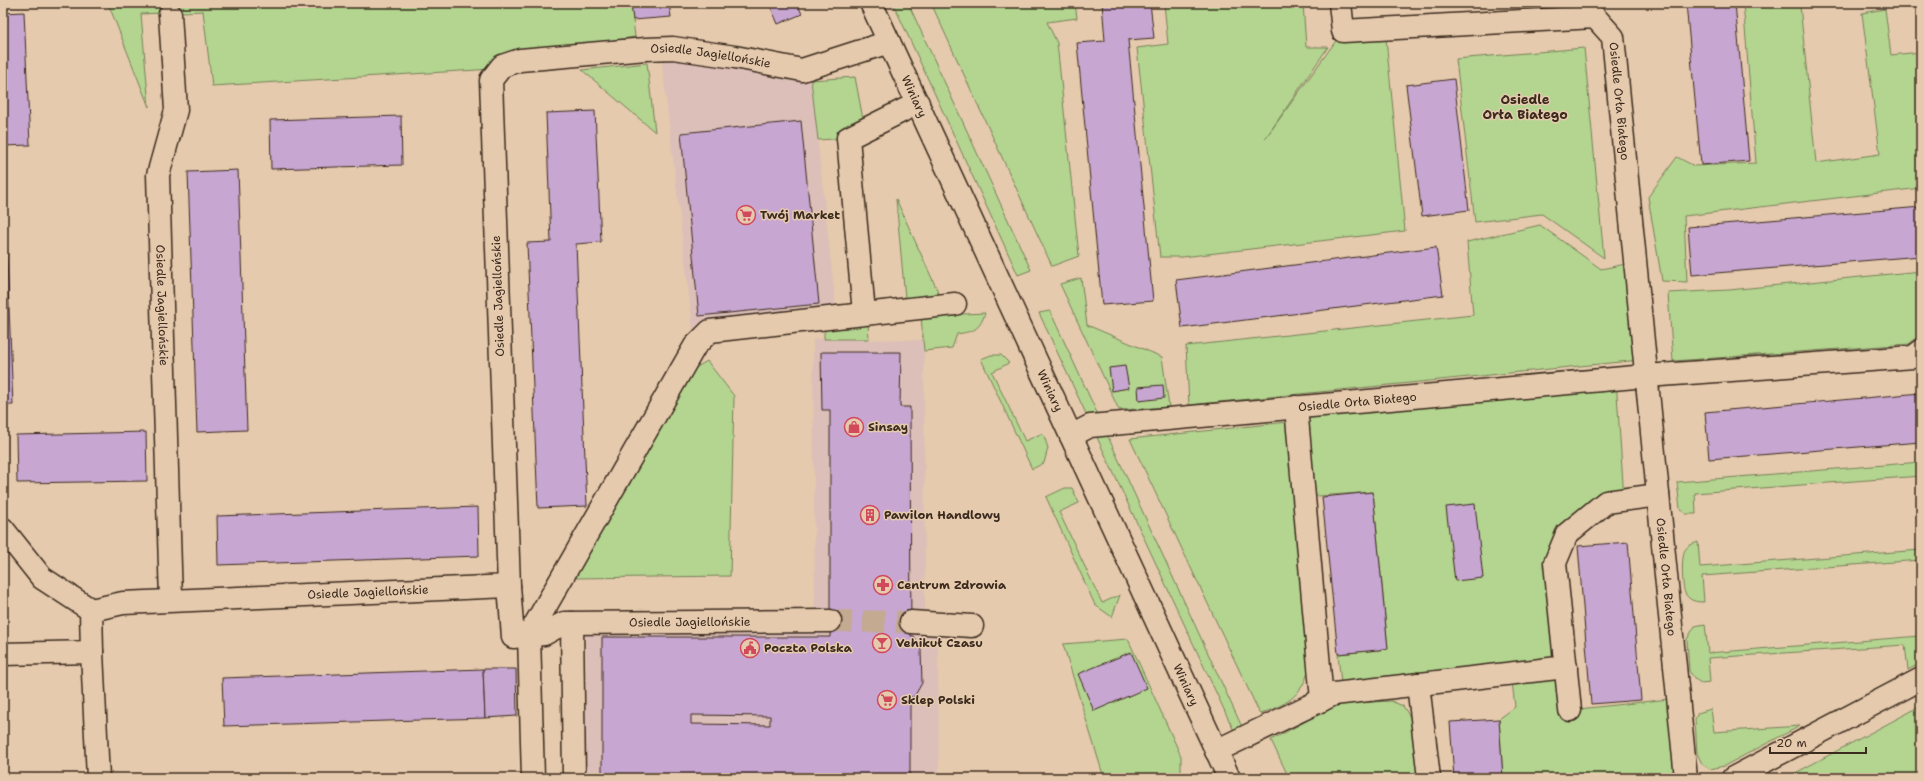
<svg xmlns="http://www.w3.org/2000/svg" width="1924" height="781" font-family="'Shantell Sans',sans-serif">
<rect width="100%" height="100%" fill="#e5caad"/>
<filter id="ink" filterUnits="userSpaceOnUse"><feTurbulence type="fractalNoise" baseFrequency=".025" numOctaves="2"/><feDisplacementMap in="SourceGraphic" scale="8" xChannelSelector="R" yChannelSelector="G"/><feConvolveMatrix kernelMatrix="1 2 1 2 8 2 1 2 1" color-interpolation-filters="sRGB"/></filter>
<g filter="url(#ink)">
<g fill="#dcbfb8">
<path d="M661 55 811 80 837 318 815 320 695 346Z"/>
<path d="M813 339 923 340 924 351 925 612 938 641 939 778H585L586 623 815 621Z"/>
</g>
<g fill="#b3d590" stroke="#778057">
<path d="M108 3H631L635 37 565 48 560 65 212 86 203 11 141 14 149 107Z"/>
<path d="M893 3H908L1031 270 1018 275Z"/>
<path d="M931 3H1075L1077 18 1047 22 1057 43 1079 256 1052 266Z"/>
<path d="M1164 3H1303L1306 47H1328L1265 139 1343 31 1385 29 1405 231 1182 257H1160L1137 48 1168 44Z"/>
<path d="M1743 3H1816L1800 6 1816 163 1880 154 1862 13 1885 9 1891 55 1921 52V188L1684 216 1687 282 1662 281 1648 197 1677 157 1694 166 1756 163Z"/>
<path d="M1584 48 1604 258 1542 214 1475 222 1456 59Z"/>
<path d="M647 63 655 132 582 70Z"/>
<path d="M855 77 865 130 848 138 818 140 811 80Z"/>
<path d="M896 199 944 305 906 309Z"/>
<path d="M1540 225 1601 269 1626 264 1640 360 1189 405 1186 346 1473 315 1467 242Z"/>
<path d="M1921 271V334L1909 344 1673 361 1668 293 1729 290Z"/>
<path d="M1081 278 1087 325 1162 357 1169 407 1119 410 1060 284Z"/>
<path d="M1050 311 1242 727 1234 731 1039 313Z"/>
<path d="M985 313C979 331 974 331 957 334L952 348 924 351 921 316Z"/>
<path d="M868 324 869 339H824V333L828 326Z"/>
<path d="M991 355H1001L1009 363 992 372 1025 441 1043 433 1048 448 1044 463 1032 469 981 359Z"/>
<path d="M707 361 734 396 730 576 573 578 690 371Z"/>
<path d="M1616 379 1624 499 1606 502 1555 563 1570 710 1678 698 1685 778H1503L1499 719 1515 707 1511 673 1342 693 1338 654 1388 649 1373 492 1304 497 1297 418Z"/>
<path d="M1288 422 1309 669C1301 698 1286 704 1260 714L1130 439Z"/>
<path d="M1921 462V476L1695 493 1696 514H1686L1680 509 1677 482Z"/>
<path d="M1065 488H1072L1079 503 1059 512 1102 603 1120 595 1112 617 1095 605 1046 497Z"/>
<path d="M1698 542 1700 567 1921 550V560L1702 576 1704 602C1696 602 1689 601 1685 593 1682 587 1681 556 1685 550 1688 545 1693 544 1698 542Z"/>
<path d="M1705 624 1708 653 1921 636V663L1908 670 1905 645 1708 658 1710 682 1701 683 1695 679 1689 671 1687 639 1695 626Z"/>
<path d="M1128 639 1181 756V778H1104L1063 644Z"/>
<path d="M1391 701 1403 706 1413 722 1419 778H1289L1271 740 1338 704Z"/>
<path d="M1921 706V778H1786Z"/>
<path d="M1711 709 1714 732 1800 726 1724 766 1710 769 1702 764 1697 753 1695 719 1698 713Z"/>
</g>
<g fill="#c7a6d1" stroke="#3b2a1e" fill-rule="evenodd">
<path d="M631 3H669L671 17 633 20Z"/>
<path d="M769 3H797L802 14 778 24Z"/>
<path d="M1102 3H1150L1154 38 1128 40 1153 301 1102 305 1077 43 1105 41Z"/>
<path d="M1686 3H1735L1749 161 1701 165Z"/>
<path d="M24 12 30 145 3 146V13Z"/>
<path d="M1454 79 1469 210 1422 216 1406 85Z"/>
<path d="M595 111 601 242 576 244 587 506 538 508 527 243 551 242 546 113Z"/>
<path d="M401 116 402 165 271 169 270 120Z"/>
<path d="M801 121 819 304 699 316 681 133Z"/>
<path d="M3 161 13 405H3Z"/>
<path d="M238 170 247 430 197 432 188 172Z"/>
<path d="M1921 207V256L1692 275 1688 227Z"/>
<path d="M1436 247 1443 295 1182 328 1176 280Z"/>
<path d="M821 352H901L900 407H910L911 636H914L921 650 922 683 914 697H910V778H602V637H830V410H822ZM691 715 770 716V725L691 724Z"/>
<path d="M1125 366 1129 388 1112 391 1109 368Z"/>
<path d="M1163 385 1164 398 1139 401 1138 387Z"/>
<path d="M1921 393V442L1709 459 1705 412Z"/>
<path d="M146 432 147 481 17 483 16 435Z"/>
<path d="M1373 492 1388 649 1338 654 1322 497Z"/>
<path d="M1475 504 1483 578 1455 581 1446 507Z"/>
<path d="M478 507 479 556 218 565 217 516Z"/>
<path d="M1628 542 1641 700 1591 704 1578 546Z"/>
<path d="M1131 652 1147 688 1094 711 1078 674Z"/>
<path d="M483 669 485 718 224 726 222 678Z"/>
<path d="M483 669H516L517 716 485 718Z"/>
<path d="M1499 719 1503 778H1454L1450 722Z"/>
<path d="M39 775 40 778H3V776Z"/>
</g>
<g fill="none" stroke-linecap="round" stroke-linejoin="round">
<path stroke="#c3aa90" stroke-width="22" stroke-dasharray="22 11" stroke-linecap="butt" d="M830 621 911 622"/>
<defs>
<g id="minor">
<path id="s1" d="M871 3 1229 778"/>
<path id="s2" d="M1340 3 1343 31 1595 17 1613 37 1686 778"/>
<path id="s3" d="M170 14 176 110 158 175 171 600"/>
<path d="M864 313 848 138 918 103"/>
<path d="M1296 407 1322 700"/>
<path id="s4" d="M1071 436 1090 426 1646 376 1913 357 1921 351"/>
<path d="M3 529 42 578 91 610"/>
<path id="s5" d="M509 586 513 637 544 634 564 623 830 621"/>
<path d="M911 622 972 626"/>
<path d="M572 623 574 778"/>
<path d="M92 652 98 778"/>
<path id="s6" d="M3 654 92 652 91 610 123 603 509 586 491 80 502 66 520 60 646 49 673 48 735 57 802 70 889 42"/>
<path d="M1418 684 1429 778"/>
<path d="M1570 710 1555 563 1567 534 1606 502 1658 495"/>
<path d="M1216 751 1334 694 1566 667"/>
<path d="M533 778 529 635 695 346 710 331 955 304"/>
<path d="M1733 778 1921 679"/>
</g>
</defs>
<use href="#minor" stroke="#3b2a1e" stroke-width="25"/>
<use href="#minor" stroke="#e5caad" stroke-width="22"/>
</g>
</g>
<defs>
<symbol id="supermarket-ring" viewBox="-11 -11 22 22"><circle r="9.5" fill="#e5caad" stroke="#d1495b" stroke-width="1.5"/><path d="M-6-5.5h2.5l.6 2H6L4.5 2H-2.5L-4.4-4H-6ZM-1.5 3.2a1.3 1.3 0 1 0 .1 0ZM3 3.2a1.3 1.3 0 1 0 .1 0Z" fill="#d1495b"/></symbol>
<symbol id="shop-ring" viewBox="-11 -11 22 22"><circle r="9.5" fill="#e5caad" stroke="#d1495b" stroke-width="1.5"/><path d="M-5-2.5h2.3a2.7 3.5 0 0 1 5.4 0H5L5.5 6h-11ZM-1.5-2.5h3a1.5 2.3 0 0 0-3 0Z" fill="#d1495b"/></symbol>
<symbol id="building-ring" viewBox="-11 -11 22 22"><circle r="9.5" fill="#e5caad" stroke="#d1495b" stroke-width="1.5"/><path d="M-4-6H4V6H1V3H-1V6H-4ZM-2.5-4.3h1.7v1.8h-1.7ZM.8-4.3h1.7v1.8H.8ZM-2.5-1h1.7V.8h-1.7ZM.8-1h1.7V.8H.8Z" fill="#d1495b"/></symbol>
<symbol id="pharmacy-ring" viewBox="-11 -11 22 22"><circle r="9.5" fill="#e5caad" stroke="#d1495b" stroke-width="1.5"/><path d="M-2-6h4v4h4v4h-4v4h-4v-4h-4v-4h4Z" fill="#d1495b"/></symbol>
<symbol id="bar-ring" viewBox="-11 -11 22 22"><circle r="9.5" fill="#e5caad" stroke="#d1495b" stroke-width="1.5"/><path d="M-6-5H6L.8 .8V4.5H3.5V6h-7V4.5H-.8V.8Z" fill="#d1495b"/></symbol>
<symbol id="civic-ring" viewBox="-11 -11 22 22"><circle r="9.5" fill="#e5caad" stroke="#d1495b" stroke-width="1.5"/><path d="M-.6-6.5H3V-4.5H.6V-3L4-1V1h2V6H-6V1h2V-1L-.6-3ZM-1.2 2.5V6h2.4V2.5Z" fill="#d1495b"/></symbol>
</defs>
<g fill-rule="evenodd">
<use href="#supermarket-ring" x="735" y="204" width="22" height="22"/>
<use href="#shop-ring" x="843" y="416" width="22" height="22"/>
<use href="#building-ring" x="859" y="504" width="22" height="22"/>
<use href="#pharmacy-ring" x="872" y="574" width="22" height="22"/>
<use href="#bar-ring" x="871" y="632" width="22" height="22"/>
<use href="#civic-ring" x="739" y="637" width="22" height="22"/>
<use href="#supermarket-ring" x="876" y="689" width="22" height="22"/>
</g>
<g text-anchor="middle" stroke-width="3" stroke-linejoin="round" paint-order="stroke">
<g font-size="12" fill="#3b2a1e" stroke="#e5caad">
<text dy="4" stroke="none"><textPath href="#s6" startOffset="1285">Osiedle Jagiellońskie</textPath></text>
<text dy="4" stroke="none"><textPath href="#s1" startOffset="103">Winiary</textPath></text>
<text dy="4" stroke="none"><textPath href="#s2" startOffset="372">Osiedle Orła Białego</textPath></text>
<text transform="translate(498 296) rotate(-92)" y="4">Osiedle Jagiellońskie</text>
<text dy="4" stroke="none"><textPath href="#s3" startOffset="294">Osiedle Jagiellońskie</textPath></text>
<text dy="4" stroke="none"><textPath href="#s1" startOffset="427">Winiary</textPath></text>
<text dy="4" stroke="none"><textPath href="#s4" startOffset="290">Osiedle Orła Białego</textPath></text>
<text dy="4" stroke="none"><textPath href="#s2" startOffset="850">Osiedle Orła Białego</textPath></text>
<text dy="4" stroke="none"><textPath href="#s6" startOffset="409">Osiedle Jagiellońskie</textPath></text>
<text dy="4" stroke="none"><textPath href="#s5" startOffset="231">Osiedle Jagiellońskie</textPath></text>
<text dy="4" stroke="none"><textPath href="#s1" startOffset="751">Winiary</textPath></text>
</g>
<g font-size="12" font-weight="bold" fill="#3b2a1e" stroke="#e5caad" text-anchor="start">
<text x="760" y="219">Twój Market</text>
<text x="868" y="431">Sinsay</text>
<text x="884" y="519">Pawilon Handlowy</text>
<text x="897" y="589">Centrum Zdrowia</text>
<text x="896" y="647">Vehikuł Czasu</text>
<text x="764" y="652">Poczta Polska</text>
<text x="901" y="704">Sklep Polski</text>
</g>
<g font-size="13" font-weight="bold" fill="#3b2a1e" stroke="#e5caad">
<text x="1525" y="104">Osiedle<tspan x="1525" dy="15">Orła Białego</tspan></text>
</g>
</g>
<rect width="1924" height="781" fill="none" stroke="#e5caad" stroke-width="16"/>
<rect x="8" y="8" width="1908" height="765" fill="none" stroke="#3b2a1e" stroke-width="1.5" filter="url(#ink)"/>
<path d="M1770 747v6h96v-6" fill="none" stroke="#3b2a1e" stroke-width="2"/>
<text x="1776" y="747" font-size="12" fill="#3b2a1e" stroke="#e5caad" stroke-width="3" paint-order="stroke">20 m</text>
</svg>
